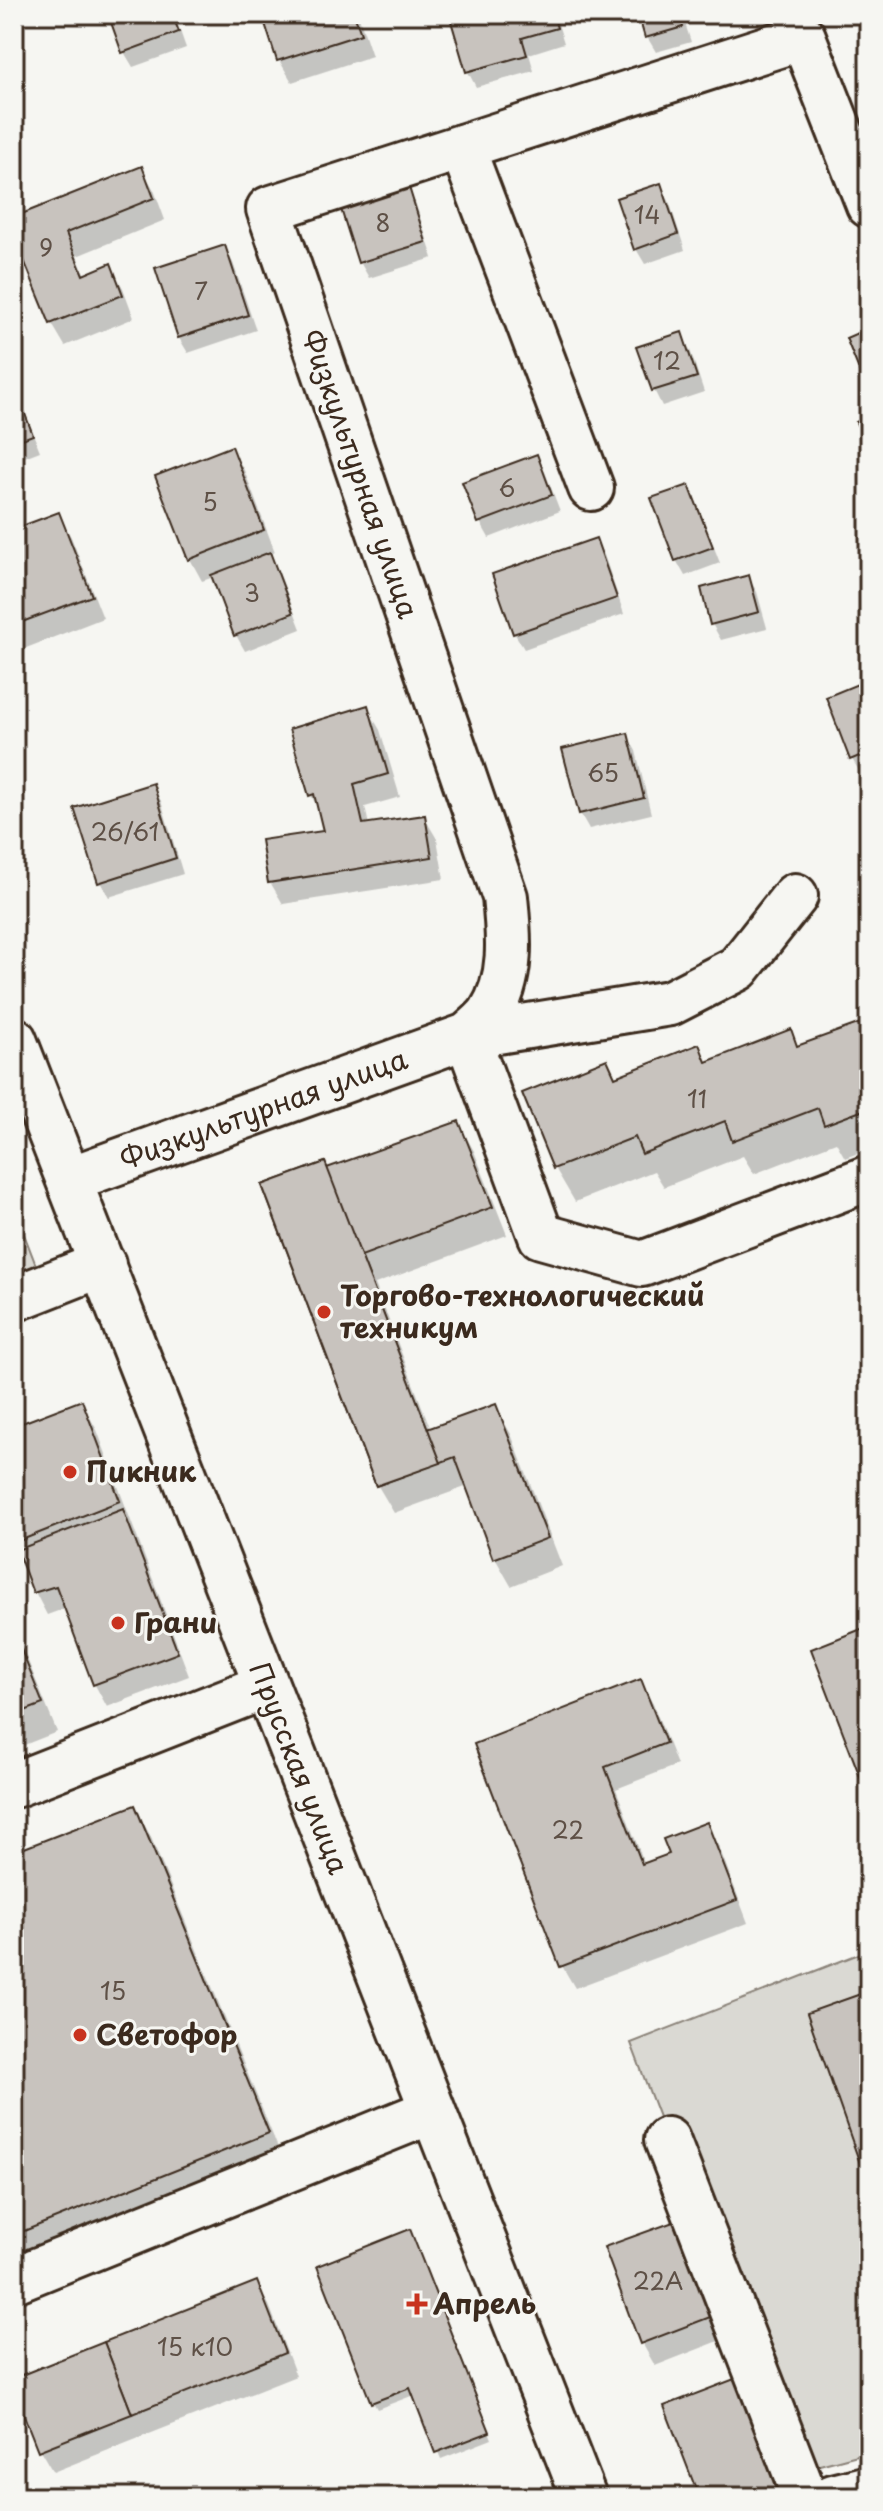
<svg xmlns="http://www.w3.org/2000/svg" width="883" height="2511" font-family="'Playpen Sans',sans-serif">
<rect width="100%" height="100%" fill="#f6f6f2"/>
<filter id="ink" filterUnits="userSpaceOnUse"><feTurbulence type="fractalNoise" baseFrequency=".0125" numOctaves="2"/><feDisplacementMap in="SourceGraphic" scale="16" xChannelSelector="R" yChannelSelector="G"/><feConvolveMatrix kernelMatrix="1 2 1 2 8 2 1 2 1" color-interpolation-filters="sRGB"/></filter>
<g filter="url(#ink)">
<g fill="#dad9d3" stroke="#8a8278" stroke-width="2">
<path d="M14 1208 42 1281 14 1292Z"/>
<path d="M869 1950V2452L793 2472 631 2043Z"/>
</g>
<g fill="#0003">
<path d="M110 14H174L186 48 133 67 124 52Z"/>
<path d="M264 14H358L372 56 292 82 279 60Z"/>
<path d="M451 14H555L564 43 529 54 534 71 476 87 468 72Z"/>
<path d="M640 14H682L691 42 656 52 647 37Z"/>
<path d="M141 168 154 190 165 220 77 256 85 276 110 266 123 288 134 318 65 346 52 324 14 231V219Z"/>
<path d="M660 185 669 201 685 250 645 264 636 249Z"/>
<path d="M407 187 415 202 433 258 369 278 360 262 342 207Z"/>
<path d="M224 247 233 263 256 330 188 353 179 338 157 270Z"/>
<path d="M869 331V385L848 339Z"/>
<path d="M681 335 690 350 704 392 662 406 654 390Z"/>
<path d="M14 387 40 451 14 461Z"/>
<path d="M231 448 244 470 275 552 269 555 278 570 301 629 245 651 236 635 214 577 202 581 190 559Z"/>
<path d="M536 456 545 472 560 511 489 538 480 522 465 483Z"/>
<path d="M688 487 697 503 720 563 685 576 676 560Z"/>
<path d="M58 515 71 537 103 618 21 650 14 638V531Z"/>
<path d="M595 540 604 555 624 614 524 649 515 634 494 575Z"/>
<path d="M748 577 757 592 767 628 721 640 712 624Z"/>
<path d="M869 692V771L861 774 852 759Z"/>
<path d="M367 708 380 730 400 797 365 807 369 825 424 817 437 839 444 879 283 904 270 882 325 832 320 812 311 795 292 730Z"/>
<path d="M627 735 636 751 651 814 589 829 580 813Z"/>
<path d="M152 786 161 801 183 874 109 897 100 882Z"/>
<path d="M869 1022V1149L845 1158 836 1142 754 1174 743 1156 664 1187 654 1171 575 1202 555 1168 607 1062 616 1078 698 1047 707 1063 790 1032 799 1047Z"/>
<path d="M458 1123 474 1151 507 1235 375 1284 431 1430 495 1407 511 1434 562 1566 511 1586 495 1558 468 1486 394 1513 378 1486 265 1186 327 1170Z"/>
<path d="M81 1402 97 1430 189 1676 107 1707 95 1685 66 1608 47 1615 14 1552V1428Z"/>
<path d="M14 1627 57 1732 14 1749Z"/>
<path d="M640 1682 653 1704 677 1765 616 1789 645 1865 672 1855 706 1825 719 1847 748 1923 575 1988 562 1966 477 1745Z"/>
<path d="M134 1807 150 1835 283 2160 14 2269V1854Z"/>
<path d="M675 2223 724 2339 655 2366 642 2343 607 2249Z"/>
<path d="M413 2239 492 2439 441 2459 414 2395 377 2409 373 2402Z"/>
<path d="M256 2283 269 2305 296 2376 53 2472 40 2450 14 2380Z"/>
<path d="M736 2381 787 2497H701Z"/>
</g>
<g fill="#c8c3be" stroke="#3b2a1e" stroke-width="2">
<path d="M108 14H172L179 32 122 53Z"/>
<path d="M262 14H354L361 34 277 61Z"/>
<path d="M449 14H553L557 28 522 38 527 55 466 72Z"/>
<path d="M638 14H679L683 27 645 38Z"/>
<path d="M142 166 154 198 66 233 83 275 111 263 123 295 50 324 14 236V217Z"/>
<path d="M661 183 678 234 634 250 616 198Z"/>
<path d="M408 184 426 242 358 263 340 206Z"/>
<path d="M225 245 248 315 178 338 155 268Z"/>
<path d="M869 328V372L861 375 846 338Z"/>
<path d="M682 332 697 377 652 391 636 347Z"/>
<path d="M14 385 33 435 14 442Z"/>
<path d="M869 416V451L856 422Z"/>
<path d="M232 446 264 530 188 560 155 476Z"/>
<path d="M537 454 552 495 478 523 462 482Z"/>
<path d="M689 485 713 547 675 561 651 498Z"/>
<path d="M59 512 92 596 14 625V529Z"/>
<path d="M596 538 617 598 513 634 492 574Z"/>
<path d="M270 552 293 613 234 636 211 575Z"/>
<path d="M749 575 759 612 710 625 701 588Z"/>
<path d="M865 681 869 692V752L850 760 826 697Z"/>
<path d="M368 705 388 774 354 784 363 824 425 815 432 857 268 883 261 840 323 831 314 794 309 796 289 729Z"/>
<path d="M628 733 644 798 579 814 562 749Z"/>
<path d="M153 783 176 858 98 883 74 808Z"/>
<path d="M869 1020V1108L824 1125 818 1108 732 1141 725 1121 642 1154 635 1137 553 1169 522 1093 607 1059 615 1077 699 1044 706 1062 791 1029 797 1046Z"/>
<path d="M459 1121 493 1207 361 1256 427 1429 496 1404 548 1538 493 1559 455 1457 376 1486 262 1185 325 1162 327 1168Z"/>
<path d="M325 1162 441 1463 376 1486 262 1185Z"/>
<path d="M82 1400 120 1501 14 1543V1426Z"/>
<path d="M123 1509 178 1653 93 1685 56 1586 33 1593 17 1550Z"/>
<path d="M869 1626V1800L811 1649Z"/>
<path d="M14 1632 43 1704 14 1715Z"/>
<path d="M641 1679 666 1743 605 1767 642 1864 669 1854 663 1839 707 1822 737 1900 560 1967 474 1744Z"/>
<path d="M135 1805 269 2133 14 2235V1852Z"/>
<path d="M869 1991V2189L807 2013Z"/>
<path d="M676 2221 713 2316 640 2344 604 2247Z"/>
<path d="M410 2229 490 2432 435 2453 410 2388 371 2403 317 2266Z"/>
<path d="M257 2281 285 2353 132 2414 104 2342Z"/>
<path d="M104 2342 132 2414 38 2451 14 2390V2378Z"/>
<path d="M737 2378 780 2490 762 2497H699L664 2406Z"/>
</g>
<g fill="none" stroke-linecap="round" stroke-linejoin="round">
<defs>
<g id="minor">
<path d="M462 147 591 488"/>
<path d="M795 896 738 968 670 1003 467 1036 541 1236 642 1264 869 1178"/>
<path id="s1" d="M14 1040 584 2497"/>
<path id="s2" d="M70 1179 467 1036C475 1029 484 1022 490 1014 513 979 509 936 505 897L269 209 803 37 869 205"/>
<path d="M14 1299 103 1264"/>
<path d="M14 1785 266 1686"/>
<path d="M667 2140 805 2497"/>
<path d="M14 2280 432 2111"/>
<path d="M833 2497 869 2488"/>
</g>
</defs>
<use href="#minor" stroke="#3b2a1e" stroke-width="50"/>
<use href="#minor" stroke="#f6f6f2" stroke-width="44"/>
</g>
</g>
<g fill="#c8321e" stroke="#f6f6f2" stroke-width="3">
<circle cx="324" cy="1312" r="8"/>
<circle cx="70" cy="1472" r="8"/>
<circle cx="118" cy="1623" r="8"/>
<circle cx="80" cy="2035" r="8"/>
<path d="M413 2292h8v8h8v8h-8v8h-8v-8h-8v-8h8z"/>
</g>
<g text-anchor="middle" stroke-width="6" stroke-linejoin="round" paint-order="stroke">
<g font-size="24" fill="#5e5046">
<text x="647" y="224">14</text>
<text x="383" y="232">8</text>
<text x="46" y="257">9</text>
<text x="201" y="300">7</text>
<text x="667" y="370">12</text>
<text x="507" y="497">6</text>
<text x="210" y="511">5</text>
<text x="252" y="602">3</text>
<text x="603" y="782">65</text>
<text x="125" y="841">26/61</text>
<text x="697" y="1108">11</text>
<text x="568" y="1839">22</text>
<text x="113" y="2000">15</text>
<text x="658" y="2290">22А</text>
<text x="195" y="2356">15 к10</text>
</g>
<g font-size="28" fill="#3b2a1e" stroke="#f6f6f2">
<text transform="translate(360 474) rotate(71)" y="10">Физкультурная улица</text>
<text dy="10" stroke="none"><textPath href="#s2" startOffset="206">Физкультурная улица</textPath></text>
<text dy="10" stroke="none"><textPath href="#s1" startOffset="782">Прусская улица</textPath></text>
</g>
<g font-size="28" font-weight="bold" fill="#3b2a1e" stroke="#f6f6f2" text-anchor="start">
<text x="340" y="1306">Торгово-технологический<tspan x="340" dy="32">техникум</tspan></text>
<text x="86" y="1482">Пикник</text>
<text x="134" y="1633">Грани</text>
<text x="96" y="2045">Светофор</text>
<text x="433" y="2314">Апрель</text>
</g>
</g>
<rect width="883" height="2511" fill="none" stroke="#f6f6f2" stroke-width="48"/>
<rect x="24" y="24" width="835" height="2463" fill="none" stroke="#3b2a1e" stroke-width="3" filter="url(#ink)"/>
</svg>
